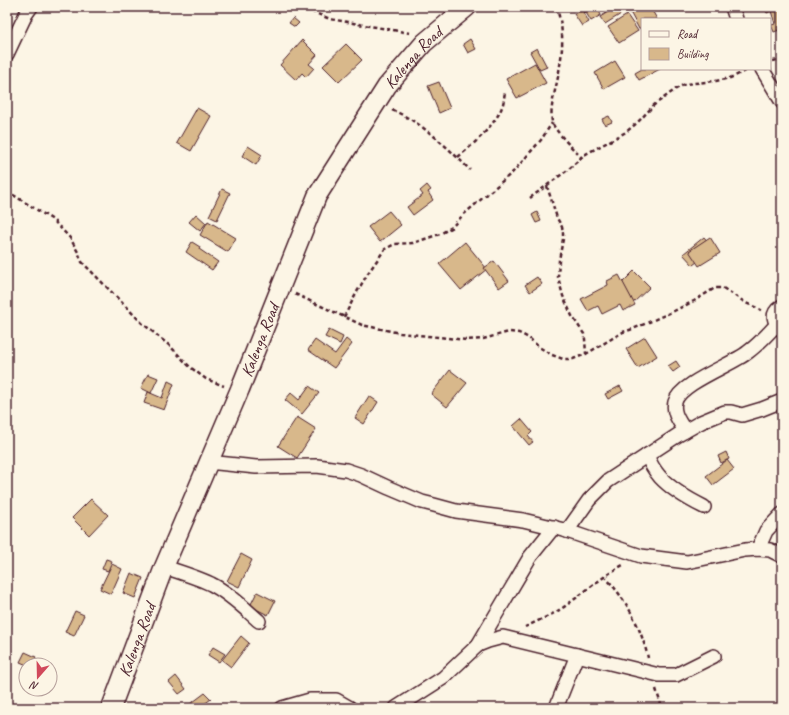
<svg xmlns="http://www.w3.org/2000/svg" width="789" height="715" font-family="Caveat,sans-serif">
<rect width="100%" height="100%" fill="#fcf5e5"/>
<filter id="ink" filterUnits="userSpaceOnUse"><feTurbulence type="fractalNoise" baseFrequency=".025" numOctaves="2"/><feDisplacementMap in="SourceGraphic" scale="8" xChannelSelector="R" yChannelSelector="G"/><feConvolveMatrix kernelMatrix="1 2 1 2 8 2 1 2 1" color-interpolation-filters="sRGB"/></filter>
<g filter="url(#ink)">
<g fill="#d8b88b" stroke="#4a1f2b">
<path d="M592 7H597L601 15 591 21 585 11Z"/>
<path d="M616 7 621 14 605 24 600 17Z"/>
<path d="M639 7H650L657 19H642V27L639 29 630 12Z"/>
<path d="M771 7H780L782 13V29L774 32 771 25 775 24 771 11 767 13 765 9Z"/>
<path d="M582 10 589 22 582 26 574 14Z"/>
<path d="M627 15 638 31 619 43 608 27Z"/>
<path d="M293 18 299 23 295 27 289 23Z"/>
<path d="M470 39 476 49 468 53 463 44Z"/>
<path d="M302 40 317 55 309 64 314 68 306 77 302 73 296 80 280 65Z"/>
<path d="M346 44 362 60 339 82 323 66Z"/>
<path d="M537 48 547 67 540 70 530 52Z"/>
<path d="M615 61 625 77 604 89 595 73Z"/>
<path d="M535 63 546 83 517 98 506 79Z"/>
<path d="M642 69H660L639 80 635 73Z"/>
<path d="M439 82 450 108 439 113 428 86Z"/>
<path d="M197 108 211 116 191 151 177 143Z"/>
<path d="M609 116 612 122 605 125 602 119Z"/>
<path d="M248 146 262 155 256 165 242 156Z"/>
<path d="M427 185 431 190 428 192 433 200 413 215 407 207 423 195 420 191Z"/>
<path d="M222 189 230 193 217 220 209 216Z"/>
<path d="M389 211 401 225 380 242 368 227Z"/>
<path d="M537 212 541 221 536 223 532 215Z"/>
<path d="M196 214 206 223 200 231 189 222Z"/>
<path d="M208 221 236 238 228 252 200 235Z"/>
<path d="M704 237 714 249 693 265 683 254Z"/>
<path d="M710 237 720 253 699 266 689 251Z"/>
<path d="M192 242 200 247 199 249 218 262 212 270 186 252Z"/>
<path d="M465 242 487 269 461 290 439 264Z"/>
<path d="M494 261 509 281 499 288 484 268Z"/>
<path d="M634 271 650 287 633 303 617 288Z"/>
<path d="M619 275 635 305 623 311 620 305 602 314 598 306 588 311 581 299 608 285 607 281Z"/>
<path d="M537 277 542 284 530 292 525 285Z"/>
<path d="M329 330 343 337 340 344 325 337Z"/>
<path d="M645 337 657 356 638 368 626 349Z"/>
<path d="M346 339 352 344 334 368 308 350 315 340 335 354Z"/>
<path d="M676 361 680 367 673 372 668 366Z"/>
<path d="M450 370 467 383 447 407 431 394Z"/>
<path d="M148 374 158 378 151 393 141 388Z"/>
<path d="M168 381 174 384 164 410 144 403 148 392 162 398Z"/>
<path d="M309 386 319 393 302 414 285 400 291 393 299 400Z"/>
<path d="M620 386 623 391 608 399 605 394Z"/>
<path d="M369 396 378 402 364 424 355 418Z"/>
<path d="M297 417 316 429 297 458 278 446Z"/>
<path d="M521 419 532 432 528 436 533 442 529 445 513 426Z"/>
<path d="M726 452 729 459 721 463 718 456Z"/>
<path d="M727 460 734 469 713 485 706 476Z"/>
<path d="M91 499 108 515 89 535 72 518Z"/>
<path d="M241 554 252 560 239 587 227 581Z"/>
<path d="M106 559 112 561 108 571 102 569Z"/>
<path d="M112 564 122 569 111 594 100 589Z"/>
<path d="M131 573 143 578 135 598 123 593Z"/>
<path d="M257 592 275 601 268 615 250 606Z"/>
<path d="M75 611 84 615 74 636 65 632Z"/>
<path d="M241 636 249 643 231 667 222 660Z"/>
<path d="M213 647 225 654 219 662 208 655Z"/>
<path d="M25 652 36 657 32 665H27L20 662Z"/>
<path d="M176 676 186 689 179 694 169 682Z"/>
<path d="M205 693 211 699 199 708H191L189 705Z"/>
</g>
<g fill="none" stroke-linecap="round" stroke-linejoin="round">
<defs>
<g id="street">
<path d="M732 7 736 19"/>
<path d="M7 54 26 14 31 7"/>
<path d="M762 69 782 102"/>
<path d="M782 306C770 314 773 320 782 330"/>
<path d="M685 431C680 422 672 413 675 402 680 383 732 365 748 352 759 344 768 334 777 324"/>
<path d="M647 455C650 463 654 470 660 477 672 490 688 499 704 507"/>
<path d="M208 462 256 467 317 466 346 470 361 475 389 488 422 502 434 505 456 511 523 520 564 530 641 556 687 562 745 550 758 549 770 550 782 556"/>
<path d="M567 531 589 500 608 481 678 435 701 422 725 412H731L742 415 762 409 782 401"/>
<path d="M758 549 766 531 782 514"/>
<path d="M164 567C180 572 196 577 211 584 229 593 244 608 259 621"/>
<path d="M478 645 488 641 503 637 659 675H676L714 656"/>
<path d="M282 708 310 700H336L350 708"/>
<path d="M396 708 443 678 478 645 530 557 554 527"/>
<path d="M556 708 577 655"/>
</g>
<g id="secondary">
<path id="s1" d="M111 708 164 567 240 389 317 196 387 86 424 43 467 7"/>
</g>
</defs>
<use href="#street" stroke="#4a1f2b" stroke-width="16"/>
<use href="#secondary" stroke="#4a1f2b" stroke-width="21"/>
<g stroke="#4a1f2b" stroke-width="2.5" stroke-dasharray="4 3" stroke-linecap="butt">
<path d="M306 7 313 12 330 19 410 33"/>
<path d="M556 7C566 32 562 57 557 82 554 95 550 109 552 122 554 130 575 151 581 157"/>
<path d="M773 61 782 59"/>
<path d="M392 110C423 123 447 147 470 170"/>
<path d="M458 157C472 146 496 124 502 107 504 102 504 97 505 92"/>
<path d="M547 186 557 218 562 227 563 233V239L559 260 558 277 563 296 572 316 584 334 585 339 586 354"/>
<path d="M7 191 53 220 70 238 78 252 82 262 142 323 170 346 190 367 206 379 224 386"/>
<path d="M530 198 569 169 584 155 626 132 638 122 654 105 676 89 685 84 716 81 730 78 748 70"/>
<path d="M295 294 362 325 400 333 466 340 483 339 509 332 519 333 529 338 539 347 552 355 563 359H573L586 354 623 332 633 329 674 311 694 301 715 288H723L746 303 761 310"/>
<path d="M344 317 357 292 368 273 385 249 395 244 413 243 440 234 452 227 463 215 513 172 541 140 552 123"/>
<path d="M604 576C627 600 641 627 648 658"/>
<path d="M525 627C539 620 555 614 568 604 586 591 603 576 623 565"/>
<path d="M656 689 662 708"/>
</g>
<use href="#street" stroke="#fcf5e5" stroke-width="13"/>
<use href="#secondary" stroke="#fcf5e5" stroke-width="18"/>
</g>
</g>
<g text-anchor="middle" stroke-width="3" stroke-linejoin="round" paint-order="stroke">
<g font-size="17" fill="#4a1f2b" stroke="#fcf5e5">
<text dy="6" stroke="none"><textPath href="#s1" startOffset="721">Kalenga Road</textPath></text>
<text dy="6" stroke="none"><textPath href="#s1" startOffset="397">Kalenga Road</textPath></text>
<text dy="6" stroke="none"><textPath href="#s1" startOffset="73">Kalenga Road</textPath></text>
</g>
</g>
<rect width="789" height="715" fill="none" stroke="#fcf5e5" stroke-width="24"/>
<rect x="12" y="12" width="765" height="691" fill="none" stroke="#4a1f2b" stroke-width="1.5" filter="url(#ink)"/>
<rect x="641" y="18" width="130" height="52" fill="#fcf5e5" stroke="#b59f9b"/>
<rect x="649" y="31" width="20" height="6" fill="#fcf5e5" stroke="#b59f9b"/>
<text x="677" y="38" font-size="12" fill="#4a1f2b">Road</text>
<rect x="649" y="48" width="20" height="12" fill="#d8b88b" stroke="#b59f9b"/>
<text x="677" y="58" font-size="12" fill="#4a1f2b">Building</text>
<g transform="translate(38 677) rotate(200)"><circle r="19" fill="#fcf5e5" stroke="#b59f9b"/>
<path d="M0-3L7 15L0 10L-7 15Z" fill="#d1495b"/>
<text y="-6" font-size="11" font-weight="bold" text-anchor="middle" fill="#4a1f2b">N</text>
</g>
</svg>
